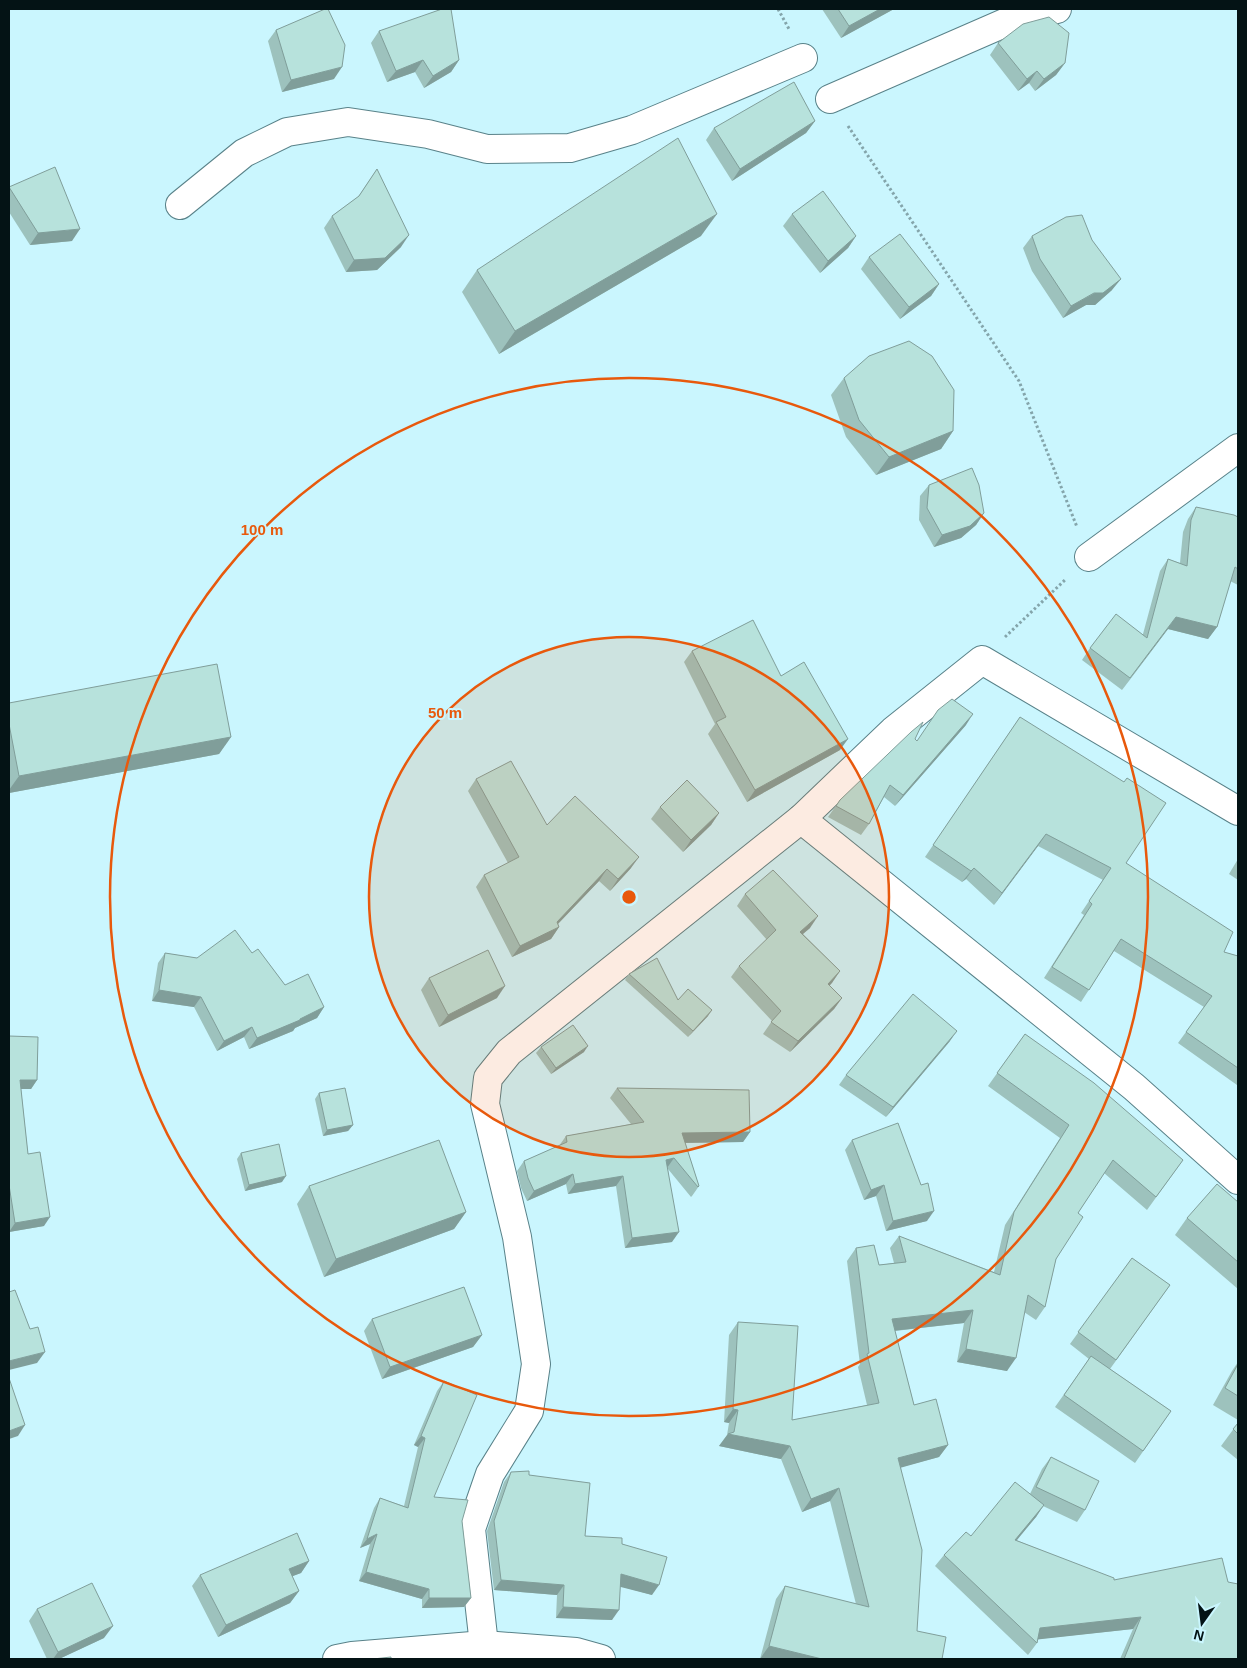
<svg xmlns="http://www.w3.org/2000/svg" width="1247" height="1668" font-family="Arial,sans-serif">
<rect width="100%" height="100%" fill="#caf6fe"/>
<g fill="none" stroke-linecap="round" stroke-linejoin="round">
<defs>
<g id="minor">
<path d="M830 99 1009 21 1057 9"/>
<path d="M180 205 244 153 287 132 348 122 428 134 487 149 570 148 632 130 803 58"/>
<path d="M1089 557 1238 448"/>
<path d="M801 819 1134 1087 1238 1180"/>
<path d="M484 1645 471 1529 490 1474 529 1411 536 1364 517 1237 485 1104 488 1078 509 1052 801 819 893 731 982 660 1238 811"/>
<path d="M337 1659 352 1656 484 1645 576 1652 601 1659"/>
</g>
</defs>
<use href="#minor" stroke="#598289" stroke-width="30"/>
<g stroke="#84a5ab" stroke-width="3" stroke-dasharray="2.5 2.5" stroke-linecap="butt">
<path d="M778 9 789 29"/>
<path d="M848 126 1019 381 1077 527"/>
<path d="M1005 637 1066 579"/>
</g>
<use href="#minor" stroke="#fff" stroke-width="28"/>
</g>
<g fill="#9dc2bd">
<path d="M822 9H894L841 38Z"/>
<path d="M276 30 334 79 282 92 268 41Z"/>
<path d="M379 31 459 60 451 72 424 88 415 72 387 82 371 43Z"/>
<path d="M998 43 1065 63 1056 75 1035 91 1029 83 1018 91 990 55Z"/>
<path d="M815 121 806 133 732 181 706 140 714 128Z"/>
<path d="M377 169 401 247 377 270 346 272 324 228 332 216 358 197Z"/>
<path d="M9 187 72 241 30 245 9 212Z"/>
<path d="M792 214 856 236 848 248 820 273 783 226Z"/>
<path d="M701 236 499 354 462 292 477 270Z"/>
<path d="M1032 236 1112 290 1095 305H1086L1063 318 1032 271 1023 248Z"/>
<path d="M869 257 939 284 931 296 900 319 861 269Z"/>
<path d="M844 378 953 431 941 449 876 475 846 437 831 395Z"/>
<path d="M929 485 984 513 976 525 961 538 934 547 919 520 920 496Z"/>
<path d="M1196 507 1238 517V585L1230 581 1217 627 1208 639 1168 629 1122 690 1082 660 1090 648 1143 634 1160 571 1168 559 1180 563 1183 532 1188 519Z"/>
<path d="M692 651 781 676 840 750 747 802 708 734 715 724 684 662Z"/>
<path d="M9 703 231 737 219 754 9 793Z"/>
<path d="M1020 717 1126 863 1224 952 1238 956V1084L1237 1085 1178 1043 1204 1007 1114 951 1081 1002 1044 978 1084 915 1081 913 1103 880 1038 846 994 905 966 879 962 882 925 857Z"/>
<path d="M966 725 895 806 884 797 869 824 861 835 828 817 840 800 915 739 917 741Z"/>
<path d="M476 779 547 825 631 868 610 891 599 881 558 924 559 927 551 939 512 957 476 887 484 875 508 863 468 791Z"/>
<path d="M660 807 719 813 711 825 683 852 651 819Z"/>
<path d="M1238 859V880L1229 874Z"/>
<path d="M745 894 810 928 803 934 840 971 829 986 842 998 834 1009 790 1052 763 1034 772 1021 731 977 739 966 767 940 737 906Z"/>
<path d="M165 953 197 958 252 953 285 985 324 1007 317 1018 295 1028 293 1031 249 1049 244 1037 217 1051 194 1007 152 1001 158 963Z"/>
<path d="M629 974 678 1000 708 1016 688 1037 625 980Z"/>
<path d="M429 978 497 998 439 1027 421 990Z"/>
<path d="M1025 1034 1183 1160 1147 1210 1104 1173 1078 1213 1056 1259 1045 1307 1036 1320 1024 1312 1007 1371 957 1362 964 1323 895 1331 914 1405 948 1445 939 1457 901 1467 917 1631 942 1659H760L776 1599 785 1586 856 1604 830 1501 802 1512 781 1459 719 1446 727 1435 729 1423 724 1422 729 1335 738 1322 792 1420 867 1405 858 1367 860 1364 847 1261 856 1248 879 1265 894 1263 890 1248 899 1236 994 1272 1005 1225 1060 1138 988 1086Z"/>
<path d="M9 1036 37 1080 31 1089H21L28 1154 44 1226 9 1232Z"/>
<path d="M950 1041 886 1117 839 1085 846 1075Z"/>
<path d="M541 1047 584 1052 551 1074 536 1053Z"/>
<path d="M617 1088 750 1132 743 1142 685 1143 699 1186 692 1196 691 1197 668 1169 672 1242 625 1248 616 1186 568 1194 566 1184 527 1201 521 1188 517 1171 524 1161 559 1146 566 1136 631 1124 610 1098Z"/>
<path d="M319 1093 353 1125 348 1131 323 1136 315 1099Z"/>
<path d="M852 1140 927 1221 886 1231 876 1196 864 1200 845 1150Z"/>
<path d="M241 1153 282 1182 245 1191 237 1159Z"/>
<path d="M309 1186 466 1212 454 1229 324 1277 297 1204Z"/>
<path d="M1238 1202V1289L1175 1235 1187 1218Z"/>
<path d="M1132 1258 1170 1285 1110 1369 1171 1411 1135 1463 1055 1407 1089 1359 1070 1344Z"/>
<path d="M372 1319 482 1335 473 1347 382 1379 364 1331Z"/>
<path d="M1238 1362V1420L1213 1405 1232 1371Z"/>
<path d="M444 1381 434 1497 462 1521 471 1598 464 1607 422 1608V1599L359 1581 370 1544 360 1548 374 1508 380 1498 404 1506 418 1447 414 1445 437 1391Z"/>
<path d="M1238 1423V1460L1221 1446Z"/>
<path d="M1051 1457 1085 1510 1077 1522 1043 1506 1036 1517 1016 1540 1114 1580 1238 1659H1120L1133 1629 1038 1639 1037 1643 1028 1655 935 1566 944 1555 971 1536 1030 1494 1042 1469Z"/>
<path d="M511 1472 529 1475 585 1536 622 1544 652 1595 620 1586 612 1620 556 1618 557 1595 494 1590 487 1531 504 1482Z"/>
<path d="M309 1561 301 1573 292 1576 299 1591 290 1603 218 1637 192 1586 200 1575Z"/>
<path d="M37 1609 104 1638 59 1659H47L29 1621Z"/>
</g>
<g fill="#809e9a">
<path d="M880 9H894L841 38 849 26Z"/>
<path d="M423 60 415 72 387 82 396 71Z"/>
<path d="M459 60 451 72 424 88 433 76Z"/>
<path d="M1065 63 1056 75 1035 91 1044 79Z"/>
<path d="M342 67 334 79 282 92 291 80Z"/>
<path d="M1037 71 1029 83 1018 91 1027 79Z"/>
<path d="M815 121 806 133 732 181 740 169Z"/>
<path d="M717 214 701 236 499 354 515 331Z"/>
<path d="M80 229 72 241 30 245 38 233Z"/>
<path d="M409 235 401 247 377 270 346 272 354 260Z"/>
<path d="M856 236 848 248 820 273 828 261Z"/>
<path d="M1121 279 1112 290 1095 305H1086L1063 318 1071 306Z"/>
<path d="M939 284 931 296 900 319 909 307Z"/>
<path d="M953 431 941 449 876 475 889 457Z"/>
<path d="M984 513 976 525 961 538 934 547 942 535Z"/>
<path d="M1176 617 1217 627 1208 639 1168 629 1122 690Z"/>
<path d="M973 714 966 725 895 806 903 795Z"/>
<path d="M231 737 219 754 9 793V790L19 776Z"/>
<path d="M848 739 840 750 747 802 755 790Z"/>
<path d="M719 813 711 825 683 852 691 840Z"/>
<path d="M1046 834 1038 846 994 905 1002 893Z"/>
<path d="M639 857 631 868 610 891 618 879Z"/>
<path d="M974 868 966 879 962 882 971 871Z"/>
<path d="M607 869 599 881 551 931 559 927 551 939 512 957 520 946 557 922Z"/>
<path d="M818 916 810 928 792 943 800 932Z"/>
<path d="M840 971 832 983 820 996 828 984Z"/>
<path d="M505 986 497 998 439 1027 448 1015Z"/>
<path d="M159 990 201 997 194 1007 152 1001Z"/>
<path d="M842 998 834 1009 790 1052 798 1041Z"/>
<path d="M324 1007 317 1018 295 1028 293 1031 249 1049 257 1038Z"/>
<path d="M712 1010 708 1016 688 1037 693 1031Z"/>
<path d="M252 1027 244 1037 217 1051 224 1041Z"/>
<path d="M957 1031 950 1041 886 1117 893 1107Z"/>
<path d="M588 1046 584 1052 551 1074 556 1068Z"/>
<path d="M20 1080H37L31 1089H14Z"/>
<path d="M353 1125 348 1131 323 1136 327 1130Z"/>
<path d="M750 1132 743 1142 675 1143 682 1133Z"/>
<path d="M674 1158 667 1168 666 1160Z"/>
<path d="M573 1174 566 1184 527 1201 534 1191Z"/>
<path d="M286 1176 282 1182 245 1191 249 1185Z"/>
<path d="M623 1176 616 1186 568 1194 575 1184Z"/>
<path d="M884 1185 876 1196 864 1200 871 1190Z"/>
<path d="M934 1211 927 1221 886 1231 893 1221Z"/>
<path d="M466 1212 454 1229 324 1277 336 1259Z"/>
<path d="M50 1217 44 1226 9 1232 15 1223Z"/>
<path d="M679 1232 672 1242 625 1248 632 1238Z"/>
<path d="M973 1310 964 1323 883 1332 892 1319Z"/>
<path d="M482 1335 473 1347 382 1379 390 1367Z"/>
<path d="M966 1349 1016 1358 1007 1371 957 1362Z"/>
<path d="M45 1352 37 1363 9 1370V1361Z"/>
<path d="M733 1409 738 1410 729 1423 724 1422Z"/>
<path d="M25 1425 18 1436 9 1439V1431Z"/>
<path d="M728 1434 790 1446 781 1459 719 1446Z"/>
<path d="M421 1436 425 1438 418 1447 414 1445Z"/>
<path d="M948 1445 939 1457 889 1471 898 1458Z"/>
<path d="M839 1488 830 1501 802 1512 811 1499Z"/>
<path d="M1044 1505 1036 1517 1007 1552 1015 1540Z"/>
<path d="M377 1534 370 1544 360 1548 367 1539Z"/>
<path d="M309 1561 301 1573 280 1581 289 1569Z"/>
<path d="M366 1572 429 1589 422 1599 359 1581Z"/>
<path d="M621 1574 659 1585 652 1595 613 1585Z"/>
<path d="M501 1580 564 1585 557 1595 494 1590Z"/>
<path d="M299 1591 290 1603 218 1637 226 1625Z"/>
<path d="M429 1598H471L464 1607 422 1608Z"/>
<path d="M563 1607 619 1610 612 1620 556 1618Z"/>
<path d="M1141 1617 1133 1629 1033 1640 1040 1628Z"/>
<path d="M113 1626 104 1638 59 1659H53L58 1652Z"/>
<path d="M769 1646 822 1659H760Z"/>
</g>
<g fill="#b7e2dc" stroke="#809e9a">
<path d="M325 9H328L345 45 342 67 291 80 276 30Z"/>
<path d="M442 9H451L459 60 433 76 423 60 396 71 379 31Z"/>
<path d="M838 9H880L849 26Z"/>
<path d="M1049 17 1069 33 1065 63 1044 79 1037 71 1027 79 998 43 1023 24Z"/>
<path d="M794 82 815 121 740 169 714 128Z"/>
<path d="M678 138 717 214 515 331 477 270Z"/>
<path d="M55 167 80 229 38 233 9 187Z"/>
<path d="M377 169 409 235 385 258 354 260 332 216 359 196Z"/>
<path d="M823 191 856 236 828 261 792 214Z"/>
<path d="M1082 215 1092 240 1121 279 1103 293H1094L1071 306 1040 259 1032 236 1066 217Z"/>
<path d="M900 234 939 284 909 307 869 257Z"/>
<path d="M909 341 932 356 954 390 953 431 889 457 859 420 844 378 869 356Z"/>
<path d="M972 468 979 485 984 513 970 526 942 535 927 508 929 485Z"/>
<path d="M1196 507 1234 515 1238 517V569L1235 567 1217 627 1176 617 1130 678 1090 648 1116 614 1147 638 1168 559 1187 566 1191 520Z"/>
<path d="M753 620 781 676 804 662 848 739 755 790 716 722 726 717 692 651Z"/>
<path d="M217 664 231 737 19 776 9 724V703Z"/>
<path d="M952 699 973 714 903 795 890 785 869 824 836 806 840 800 911 732 923 722 915 739 917 741 938 710Z"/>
<path d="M1020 717 1124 782 1127 778 1166 803 1126 863 1233 932 1224 952 1238 956V1068L1186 1032 1212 996 1121 939 1089 990 1052 967 1092 904 1089 901 1111 868 1046 834 1002 893 974 868 971 871 933 845Z"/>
<path d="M511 761 547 825 575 796 639 857 618 879 607 869 557 922 559 927 520 946 484 875 519 857 476 779Z"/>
<path d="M687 780 719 813 691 840 660 807Z"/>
<path d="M773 870 818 916 800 932 840 971 828 984 842 998 798 1041 771 1022 781 1011 739 966 776 930 745 894Z"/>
<path d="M235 930 252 953 258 949 285 985 308 974 324 1007 300 1019V1020L257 1038 252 1027 224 1041 201 997 159 990 165 953 197 958Z"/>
<path d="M488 950 505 986 448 1015 429 978Z"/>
<path d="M657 958 678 1000 688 989 712 1010 693 1031 629 974Z"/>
<path d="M913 994 957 1031 893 1107 846 1075Z"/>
<path d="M573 1025 588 1046 556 1068 541 1047Z"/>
<path d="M1025 1034 1094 1083 1183 1160 1156 1197 1113 1160 1078 1213 1083 1217 1056 1259 1045 1307 1028 1295 1016 1358 966 1349 973 1310 892 1319 914 1405 936 1399 948 1445 898 1458 922 1550 917 1631 946 1637 942 1659H822L769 1646 785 1586 869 1607 839 1488 811 1499 790 1446 728 1434 734 1432 738 1410 733 1409 738 1322 798 1326 792 1420 879 1403 867 1354 869 1353 856 1248 874 1245 879 1265 906 1262 899 1236 1000 1275 1014 1212 1069 1125 997 1073Z"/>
<path d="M9 1036 38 1037 37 1080H20L28 1154 40 1152 50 1217 15 1223 9 1185Z"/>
<path d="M345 1088 353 1125 327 1130 319 1093Z"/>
<path d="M617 1088 749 1090 750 1132 682 1133 699 1186 698 1187 674 1158 666 1160 679 1232 632 1238 623 1176 575 1184 573 1174 534 1191 528 1178 524 1161 567 1142 566 1136 644 1122Z"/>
<path d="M898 1123 921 1185 928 1183 934 1211 893 1221 884 1185 871 1190 852 1140Z"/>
<path d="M439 1140 466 1212 336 1259 309 1186Z"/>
<path d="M279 1144 286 1176 249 1185 241 1153Z"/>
<path d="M1217 1184 1238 1202V1262L1187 1218Z"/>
<path d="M1132 1258 1170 1285 1116 1360 1078 1332Z"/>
<path d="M464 1287 482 1335 390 1367 372 1319Z"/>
<path d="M15 1290 30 1329 38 1327 45 1352 9 1361V1292Z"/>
<path d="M1091 1356 1171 1411 1143 1451 1064 1395Z"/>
<path d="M1238 1364V1396L1225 1388Z"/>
<path d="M9 1378 25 1425 9 1431Z"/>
<path d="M444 1381 477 1395 434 1497 468 1500 462 1521 471 1598H429V1589L366 1572 377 1534 367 1539 380 1498 408 1508 425 1438 421 1436Z"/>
<path d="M1238 1423V1434L1233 1429Z"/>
<path d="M1051 1457 1099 1481 1085 1510 1036 1487Z"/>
<path d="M529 1471V1475L590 1483 585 1536 622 1538V1544L667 1557 659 1585 621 1574 619 1610 563 1607 564 1585 501 1580 494 1521 511 1472Z"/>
<path d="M1015 1482 1044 1505 1015 1540 1114 1578V1580L1222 1558 1228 1582 1238 1584V1659H1124L1141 1617 1040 1628 1037 1643 944 1555 966 1532 971 1536Z"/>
<path d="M297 1533 309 1561 289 1569 299 1591 226 1625 200 1575Z"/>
<path d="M92 1583 113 1626 58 1652 37 1609Z"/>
<path d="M391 1657V1659H373Z"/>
</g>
<circle cx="629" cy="897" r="260" fill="#e8590c" fill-opacity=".12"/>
<g fill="none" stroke="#e8590c" stroke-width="2.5">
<circle cx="629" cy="897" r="260"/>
<circle cx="629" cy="897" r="519"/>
</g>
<circle cx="629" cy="897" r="8" fill="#e8590c" stroke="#caf6fe" stroke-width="2.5"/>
<g font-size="15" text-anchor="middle" font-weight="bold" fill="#e8590c" stroke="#caf6fe" stroke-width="4" stroke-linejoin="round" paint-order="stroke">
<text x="262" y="535">100 m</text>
<text x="445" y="718">50 m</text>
</g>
<rect width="1247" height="1668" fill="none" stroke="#041315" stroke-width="20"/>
<g transform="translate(1202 1623) rotate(194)" stroke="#caf6fe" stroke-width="4" paint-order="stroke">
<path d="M0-4L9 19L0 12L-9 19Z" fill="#041315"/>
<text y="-8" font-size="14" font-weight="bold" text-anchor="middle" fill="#041315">N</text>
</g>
</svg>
